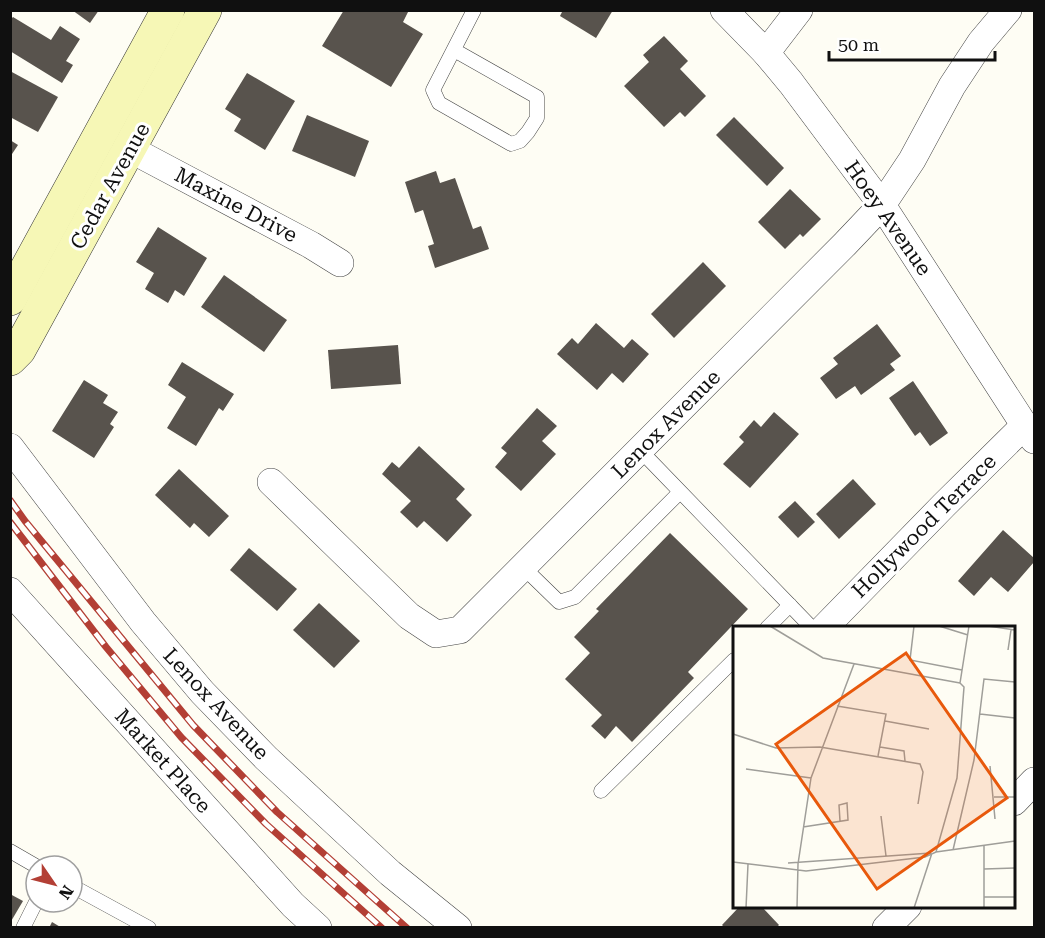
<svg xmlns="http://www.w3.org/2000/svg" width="1045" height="938" font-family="'Roboto Serif',serif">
<rect width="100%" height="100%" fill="#fefdf4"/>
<g fill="#58534d">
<path d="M72 10H99L90 23Z"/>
<path d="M344 10H409L403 22 423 34 391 87 322 46Z"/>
<path d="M563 10H613L596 38 560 16Z"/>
<path d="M13 17 51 40 60 26 80 39 66 61 73 65 62 83 10 51V20Z"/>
<path d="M664 36 688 61 680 69 706 96 685 117 680 112 664 127 624 86 649 62 643 55Z"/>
<path d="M10 71 58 97 38 132 10 117Z"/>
<path d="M247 73 295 101 265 150 234 131 241 119 225 109Z"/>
<path d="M307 115 369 141 355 177 292 151Z"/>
<path d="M734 117 784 168 767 186 716 135Z"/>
<path d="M10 140 18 145 10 157Z"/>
<path d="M436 171 440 183 455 178 473 229 481 226 489 249 435 268 428 246 434 244 423 210 415 213 405 182Z"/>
<path d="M790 189 821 219 803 237 800 234 785 249 758 222Z"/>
<path d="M158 227 207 258 184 296 175 290 168 303 145 289 154 273 136 262Z"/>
<path d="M703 262 726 286 674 338 651 314Z"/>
<path d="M224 275 287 320 264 352 201 307Z"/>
<path d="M596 323 624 348 632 339 649 354 623 383 612 373 597 390 557 354 572 338 578 344Z"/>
<path d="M877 324 901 356 890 364 895 370 861 395 855 386 836 399 820 378 838 364 833 358Z"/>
<path d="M398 345 401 384 331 389 328 350Z"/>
<path d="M182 362 234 394 223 411 219 408 196 446 167 428 186 397 168 385Z"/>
<path d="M84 380 108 395 103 403 118 412 110 424 114 427 94 458 52 431Z"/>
<path d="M913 381 948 433 930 446 920 432 915 436 889 398Z"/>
<path d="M537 408 557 426 542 441 556 454 521 491 495 467 507 453 501 448Z"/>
<path d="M774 412 799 434 750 488 723 464 744 442 739 437 754 420 761 427Z"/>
<path d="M419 446 465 489 456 499 472 515 447 542 424 521 417 528 400 512 411 501 382 474 392 462 399 468Z"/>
<path d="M179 469 229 516 209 537 194 523 190 528 155 495Z"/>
<path d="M853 479 876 504 839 539 816 514Z"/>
<path d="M795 501 815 522 798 538 778 517Z"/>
<path d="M1003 530 1034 558V562L1008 592 991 577 974 596 958 581Z"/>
<path d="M670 533 748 609 688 672 694 678 632 742 616 726 605 739 591 726 602 715 565 679 590 653 574 637 599 611 596 609Z"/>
<path d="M249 548 297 589 277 611 230 570Z"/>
<path d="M319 603 360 641 334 668 293 630Z"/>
<path d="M10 894 23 901 10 923Z"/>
<path d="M740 906H761L779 925 776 928H725L722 925Z"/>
<path d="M52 922 62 928H49Z"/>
</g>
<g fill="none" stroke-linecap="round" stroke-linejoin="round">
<defs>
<g id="lane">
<path d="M454 50 537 97V118L528 132 520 141 511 144 439 103 433 90 474 10"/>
<path d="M640 450 812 628"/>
<path d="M523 567 559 602 575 597 679 493"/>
<path d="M767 628 790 605"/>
<path d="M601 791 734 660"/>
<path d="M10 851 36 866"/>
<path d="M72 886 149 928"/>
<path d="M23 928 36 902"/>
</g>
<g id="street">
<path d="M724 10 766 53 791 83 882 205 1034 440"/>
<path d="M766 53 799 10"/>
<path d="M130 149 311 245 340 263"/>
<path d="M10 447 143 622 202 692 266 758 390 873 458 928"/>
<path d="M271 482 409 616 436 634 460 630 845 244 882 205 912 160 952 86 981 42 1008 10"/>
<path d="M10 591 293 905 318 928"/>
<path d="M824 628 944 505 1025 425"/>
<path d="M1014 802 1034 781"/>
<path d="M886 928 908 906"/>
</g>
<g id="secondary">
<path d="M10 299 168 10"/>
<path d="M10 359 19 350 205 10"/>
</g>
</defs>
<use href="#lane" stroke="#434343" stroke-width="15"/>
<use href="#street" stroke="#434343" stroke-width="28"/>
<use href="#secondary" stroke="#323232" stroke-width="34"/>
<use href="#lane" stroke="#fff" stroke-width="14"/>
<use href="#street" stroke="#fff" stroke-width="27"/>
<use href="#secondary" stroke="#f6f7b6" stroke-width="33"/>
<defs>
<g id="rail">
<path d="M10 500 25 521 193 725 277 812 407 928"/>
<path d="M10 522 106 647 181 737 266 824 382 928"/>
</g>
</defs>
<use href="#rail" stroke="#b33f35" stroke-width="7"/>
<use href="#rail" stroke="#fff" stroke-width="4.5" stroke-dasharray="14" stroke-linecap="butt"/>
</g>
<g text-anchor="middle" stroke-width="6" stroke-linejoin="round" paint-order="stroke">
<g font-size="21" fill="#101010" stroke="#fff">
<text transform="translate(110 186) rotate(-61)" y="7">Cedar Avenue</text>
<text transform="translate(236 205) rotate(28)" y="7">Maxine Drive</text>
<text transform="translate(888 218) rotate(55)" y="7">Hoey Avenue</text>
<text transform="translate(666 424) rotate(-45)" y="7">Lenox Avenue</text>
<text transform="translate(924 526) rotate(-45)" y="7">Hollywood Terrace</text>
<text transform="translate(216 704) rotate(47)" y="7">Lenox Avenue</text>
<text transform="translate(163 761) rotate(48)" y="7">Market Place</text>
</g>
</g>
<g transform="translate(733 626)">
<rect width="282" height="282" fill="#fefdf4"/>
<path fill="none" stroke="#9f9e99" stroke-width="1.5" d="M37 0 90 32 227 57M181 0 177 34 229 44M206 0 235 9M255 0 282 4M275 24 278 4M227 57 236 0M104 80 153 88 145 130M247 88 282 92M152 95 196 103M0 108 43 122 87 121 187 138 190 146 185 178M147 121 171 125 172 135M257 140 262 193M13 143 78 152M261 171H282M148 190 153 230M70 201 115 194 114 177 106 179 107 195M220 224 241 134 251 53 282 56M203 226 224 152 231 61 227 57M0 236 73 245 192 231 203 226 282 215M55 237 198 227M251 243 282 242M251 271H282M13 282 15 238M64 282 65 238 78 152 121 38M181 282 199 227M251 282V219"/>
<path fill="#e8590c" fill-opacity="0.15" stroke="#e8590c" stroke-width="3" d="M173 27 274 172 144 263 43 118Z"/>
<rect width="282" height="282" fill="none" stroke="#101010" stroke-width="3"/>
</g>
<rect width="1045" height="938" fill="none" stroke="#101010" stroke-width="24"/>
<g transform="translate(54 884) rotate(125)"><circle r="28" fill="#ffffff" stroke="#9f9f9f" stroke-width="1.5"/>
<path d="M0-4.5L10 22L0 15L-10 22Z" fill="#b33f35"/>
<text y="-9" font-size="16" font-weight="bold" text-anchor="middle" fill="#101010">N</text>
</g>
<path d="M829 51v9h166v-9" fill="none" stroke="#101010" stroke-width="3"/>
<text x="838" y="51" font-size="18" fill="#101010" stroke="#ffffff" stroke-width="4.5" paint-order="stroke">50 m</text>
</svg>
